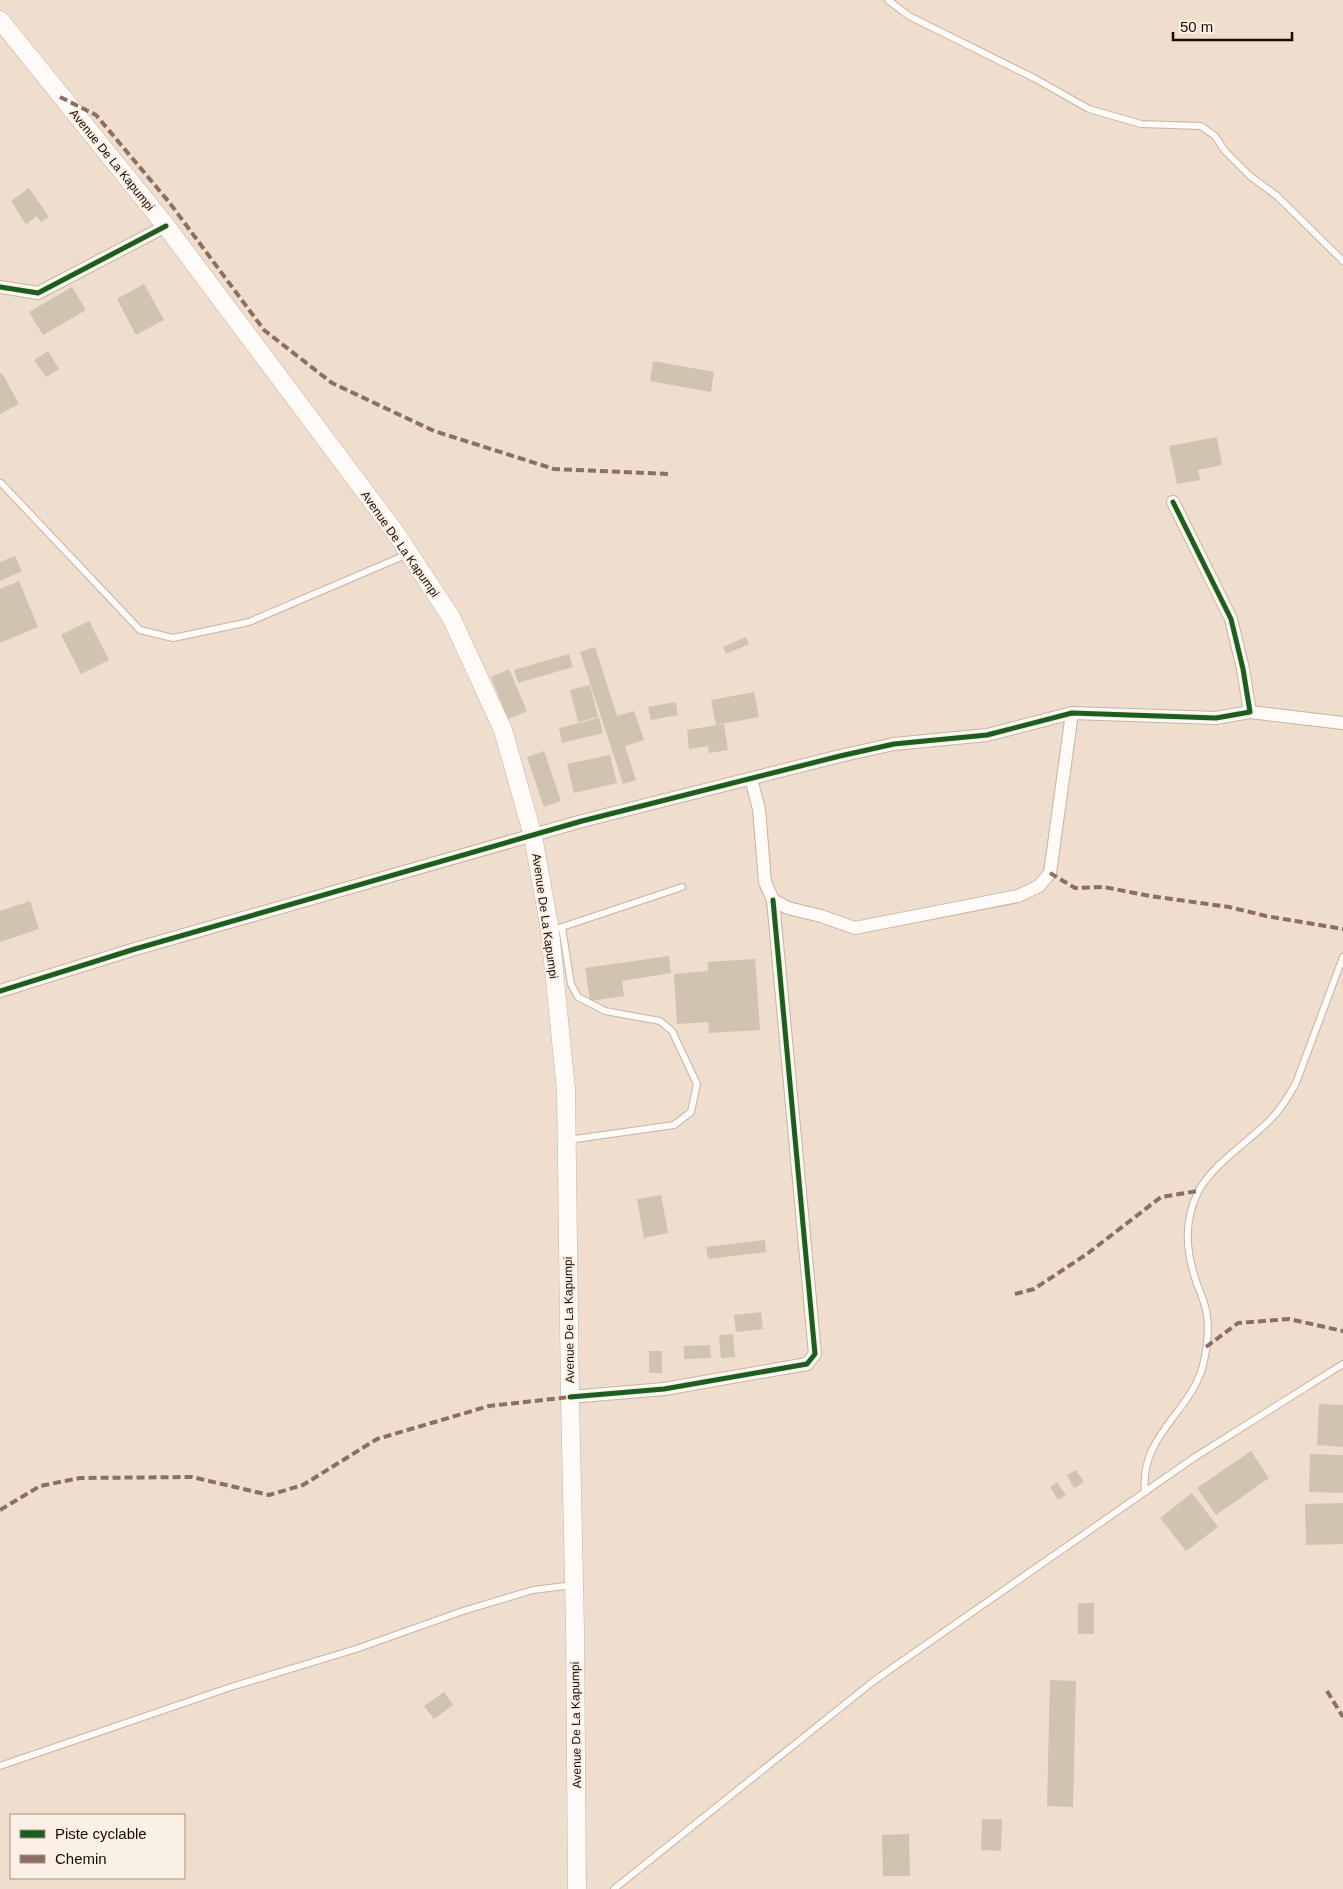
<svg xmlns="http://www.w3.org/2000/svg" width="1343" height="1889" font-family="Helvetica,sans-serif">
<rect width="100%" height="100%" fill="#efdecd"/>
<g fill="#d0c3b0">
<path d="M29 188 49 217 41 222 37 216 26 224 11 201Z"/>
<path d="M144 284 164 320 136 335 117 299Z"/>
<path d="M72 287 86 310 43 335 29 312Z"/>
<path d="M48 351 59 369 46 377 34 360Z"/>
<path d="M653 361 714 372 711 392 650 381Z"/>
<path d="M2 373 19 404 0 414V374Z"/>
<path d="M1217 437 1222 465 1198 470 1200 480 1177 484 1169 446Z"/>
<path d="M15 556 22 571 0 581V562Z"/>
<path d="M19 581 38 627 0 643V589Z"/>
<path d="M89 621 109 660 81 674 61 635Z"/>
<path d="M746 637 749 644 726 654 723 647Z"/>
<path d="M595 647 617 716 634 711 644 740 625 746 636 780 623 784 580 652Z"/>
<path d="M569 654 573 667 518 683 514 670Z"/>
<path d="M509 669 527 711 508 719 491 677Z"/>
<path d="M590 685 598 717 578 722 570 690Z"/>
<path d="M754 692 759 717 716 725 711 700Z"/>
<path d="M676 702 678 715 651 720 648 707Z"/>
<path d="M599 718 603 733 562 743 559 728Z"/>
<path d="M724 724 728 750 709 753 708 746 689 749 687 730Z"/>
<path d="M544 751 561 801 544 807 527 757Z"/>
<path d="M610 755 617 783 574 793 567 764Z"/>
<path d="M30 901 39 929 0 942V911Z"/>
<path d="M669 956 671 973 622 981 624 996 590 1001 585 968Z"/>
<path d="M755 959 760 1030 709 1033 708 1022 677 1024 674 974 708 971V962Z"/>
<path d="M661 1195 668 1233 644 1238 637 1199Z"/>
<path d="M765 1240 766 1252 708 1259 706 1247Z"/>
<path d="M761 1312 763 1329 736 1332 734 1315Z"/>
<path d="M733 1334 735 1357 721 1358 719 1335Z"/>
<path d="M710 1345 711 1358 684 1359V1346Z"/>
<rect x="649" y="1351" width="13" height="22"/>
<path d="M1319 1404 1343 1405V1447L1317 1445Z"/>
<path d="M1251 1451 1269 1478 1216 1515 1197 1488Z"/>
<path d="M1310 1454 1343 1455V1493L1309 1492Z"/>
<path d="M1076 1470 1084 1482 1074 1488 1067 1475Z"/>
<path d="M1057 1482 1066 1495 1058 1500 1050 1487Z"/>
<path d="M1192 1493 1218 1527 1186 1551 1160 1518Z"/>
<path d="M1343 1503V1544L1306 1545 1305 1504Z"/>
<rect x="1078" y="1603" width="16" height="31"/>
<path d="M1050 1680 1076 1681 1073 1807 1047 1806Z"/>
<path d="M444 1692 453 1705 434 1719 424 1706Z"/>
<path d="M982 1819H1002L1001 1851 981 1850Z"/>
<path d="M909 1834 910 1876H883L882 1835Z"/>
</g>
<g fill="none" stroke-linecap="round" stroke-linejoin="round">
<defs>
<g id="service">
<path d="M888 0 909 16 1034 78 1089 109 1141 124 1201 126 1215 136 1225 151 1250 176 1277 196 1343 261"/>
<path d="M1 483 140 630 173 638 249 622 408 554"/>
<path d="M562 927 571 984 578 997 605 1011 660 1021 672 1031 697 1084 691 1112 674 1125 568 1140"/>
<path d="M559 928 682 887"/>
<path d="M1145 1492C1139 1434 1194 1411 1204 1361 1207 1347 1209 1330 1207 1316 1206 1305 1201 1294 1197 1284 1186 1252 1183 1223 1198 1192 1211 1166 1249 1141 1270 1120 1281 1109 1289 1096 1296 1083L1343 957"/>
<path d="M0 1766 231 1687 356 1649 463 1611 533 1590 573 1585"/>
<path d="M614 1889 875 1680 1195 1457 1343 1364"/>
</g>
<g id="minor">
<path d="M0 287 38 293 166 226"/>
<path d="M1250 712 1343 723"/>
<path d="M751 779 759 809 765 882 773 900 788 908 821 916 855 928 1018 896 1039 886 1050 873 1072 713"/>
<path d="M0 991 135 949 582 821 840 756 894 744 987 735 1072 713 1216 718 1250 712 1243 669 1231 619 1173 502"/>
<path d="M570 1397 664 1389 807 1364 815 1354 773 900"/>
</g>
<path id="secondary" d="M0 20 166 226 395 532 451 617 503 730 533 836 550 931 566 1090 570 1397 575 1629 577 1889"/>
</defs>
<use href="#service" stroke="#c5b4a2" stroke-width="8"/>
<use href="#minor" stroke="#c5b4a2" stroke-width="14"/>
<use href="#secondary" stroke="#c5b4a2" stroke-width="19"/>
<use href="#service" stroke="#fdfaf8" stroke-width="6"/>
<use href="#minor" stroke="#fdfaf8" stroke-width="12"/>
<use href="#secondary" stroke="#fdfaf8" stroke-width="18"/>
<g stroke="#8d6e63" stroke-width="4" stroke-dasharray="8 4" stroke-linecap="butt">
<path d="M60 97 96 115 169 202 264 330 332 383 434 431 554 469 669 474"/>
<path d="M1050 873 1075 888 1104 887 1150 896 1229 907 1266 916 1343 929"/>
<path d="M1015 1294 1034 1289 1087 1254 1161 1197 1198 1191"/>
<path d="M1206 1347 1238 1323 1289 1319 1343 1331"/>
<path d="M0 1510 40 1486 80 1478 192 1477 269 1495 303 1485 377 1439 489 1406 570 1397"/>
<path d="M1327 1691 1343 1717"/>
</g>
<defs>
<g id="cycleway">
<path d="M0 287 38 293 166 226"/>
<path d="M0 991 135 949 582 821 840 756 894 744 987 735 1072 713 1216 718 1250 712 1243 669 1231 619 1173 502"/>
<path d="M570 1397 664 1389 807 1364 815 1354 773 900"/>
</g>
</defs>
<use href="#cycleway" stroke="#faf0e5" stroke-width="8"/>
<use href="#cycleway" stroke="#1b5e20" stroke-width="5"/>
</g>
<g text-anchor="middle" stroke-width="4" stroke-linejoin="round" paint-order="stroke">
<g font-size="12" fill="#1c0a00" stroke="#faf0e5">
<text transform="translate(112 160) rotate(51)" y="4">Avenue De La Kapumpi</text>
<text transform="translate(400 544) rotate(55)" y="4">Avenue De La Kapumpi</text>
<text transform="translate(545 916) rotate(82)" y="4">Avenue De La Kapumpi</text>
<text transform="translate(569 1320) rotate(-91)" y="4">Avenue De La Kapumpi</text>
<text transform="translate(576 1725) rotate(-91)" y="4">Avenue De La Kapumpi</text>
</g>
</g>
<rect x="10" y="1814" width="175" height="65" fill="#faf0e5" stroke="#a19489"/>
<rect x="20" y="1830" width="25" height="8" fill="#1b5e20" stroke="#a19489"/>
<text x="55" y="1839" font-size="15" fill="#1c0a00">Piste cyclable</text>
<rect x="20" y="1855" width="25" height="8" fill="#8d6e63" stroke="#a19489"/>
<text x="55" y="1864" font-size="15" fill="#1c0a00">Chemin</text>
<path d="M1173 32v8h119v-8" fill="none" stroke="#1c0a00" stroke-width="2.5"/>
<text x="1180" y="32" font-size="15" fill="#1c0a00" stroke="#faf0e5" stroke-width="4" paint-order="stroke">50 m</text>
</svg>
